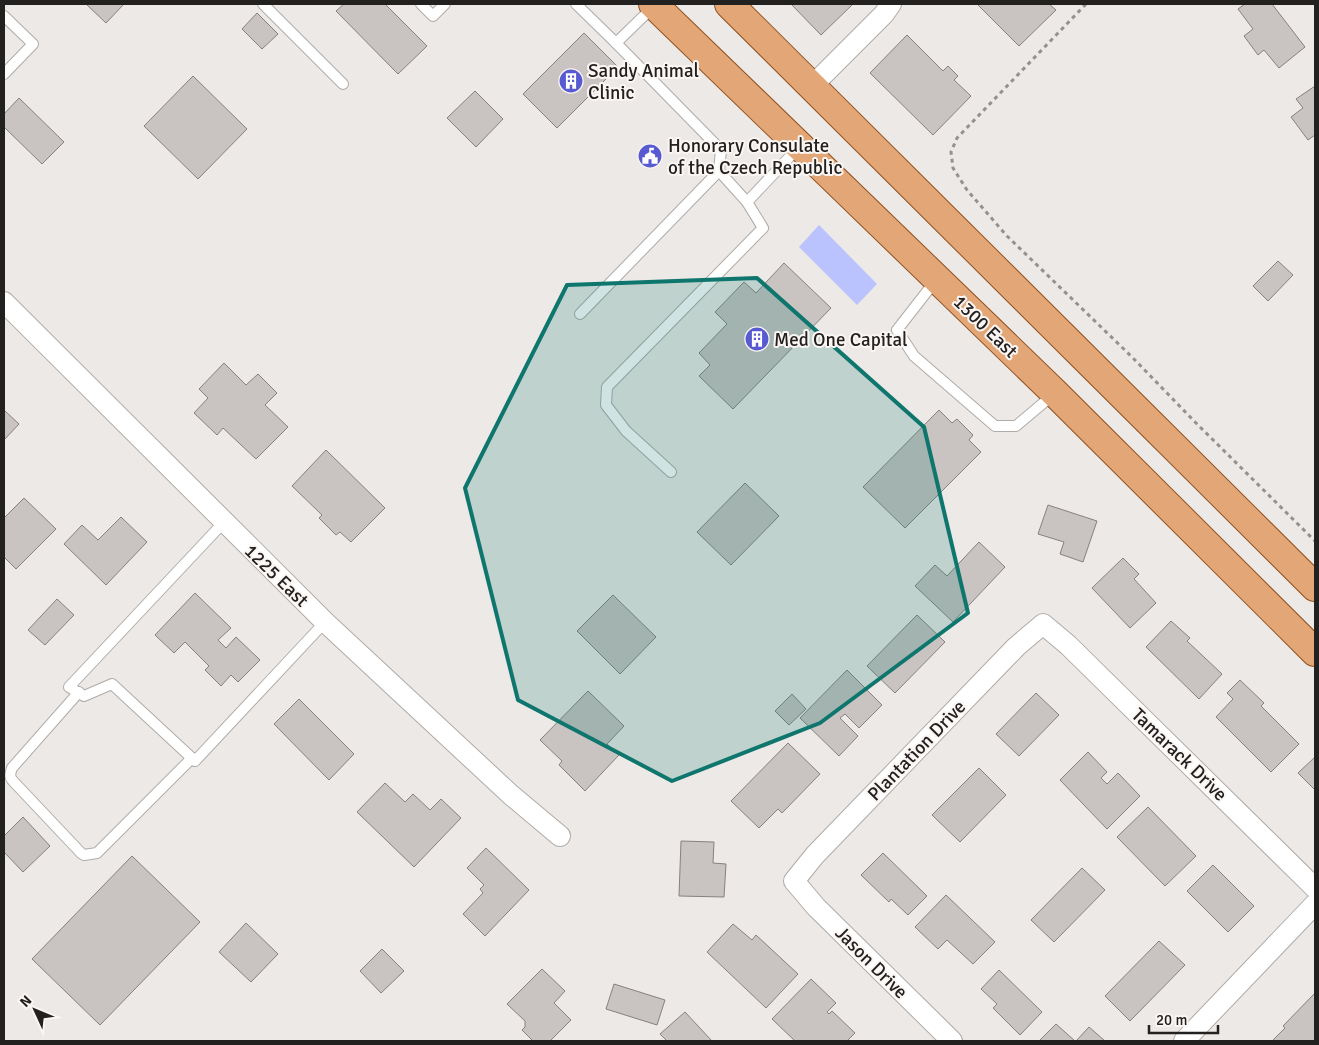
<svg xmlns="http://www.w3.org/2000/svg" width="1319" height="1045" font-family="Signika,sans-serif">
<rect width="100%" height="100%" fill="#ede9e6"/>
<path fill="#bac3fe" d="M819 225 877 284 857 305 799 247Z"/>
<g fill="#c9c4c1" stroke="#85817f">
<path d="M86 4H124L106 23Z"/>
<path d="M344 4H385L427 46 398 74 336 11Z"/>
<path d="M791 4H853L821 35Z"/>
<path d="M977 4H1049L1056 10 1019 46Z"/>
<path d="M1245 4H1272L1305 47 1279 68 1264 50 1258 55 1244 36 1253 29 1238 9Z"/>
<path d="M257 13 278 34 262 49 242 29Z"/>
<path d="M584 33 618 67 557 128 523 94Z"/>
<path d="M907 35 943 71 948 66 958 76 954 80 971 96 933 135 870 73Z"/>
<path d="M193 76 247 129 198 179 144 126Z"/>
<path d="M1315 86V135L1308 140 1291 117 1303 108 1296 99Z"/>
<path d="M475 91 503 119 476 147 447 118Z"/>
<path d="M19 98 64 142 42 164 4 127V114Z"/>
<path d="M1278 261 1293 275 1268 301 1253 286Z"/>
<path d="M784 263 831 308 733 409 699 376 710 365 699 353 727 324 715 312 744 282 756 293Z"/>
<path d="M224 363 246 385 258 374 277 393 265 405 288 427 256 459 223 428 217 435 194 413 208 398 199 389Z"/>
<path d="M4 410 19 424 4 440Z"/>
<path d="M939 410 952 423 957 419 973 435 969 440 981 452 905 528 863 487Z"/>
<path d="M326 450 385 508 351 542 340 532 336 535 319 518 322 515 292 486Z"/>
<path d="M745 483 779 516 731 565 697 532Z"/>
<path d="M24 498 56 529 16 569 4 557V518Z"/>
<path d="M1048 505 1097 521 1083 562 1060 554 1064 542 1038 534Z"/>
<path d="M121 517 147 542 106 585 64 544 82 525 98 540Z"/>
<path d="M979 542 1005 567 953 622 915 586 935 565 947 576Z"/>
<path d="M1123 558 1139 574 1134 579 1156 603 1130 628 1092 588Z"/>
<path d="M195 593 231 628 218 640 226 648 236 637 260 660 238 682 231 675 221 686 205 670 209 666 185 642 174 653 155 635Z"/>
<path d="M613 595 656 637 620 674 577 631Z"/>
<path d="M57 599 74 615 45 645 28 630Z"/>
<path d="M917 615 945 642 895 693 867 666Z"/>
<path d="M1171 621 1190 638 1187 641 1222 674 1199 699 1146 647Z"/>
<path d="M847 670 882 705 859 728 845 714 840 718 858 736 839 756 800 718Z"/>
<path d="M1240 680 1264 703 1261 706 1299 744 1271 772 1216 717 1233 699 1227 693Z"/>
<path d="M588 691 624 726 607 744 619 755 585 791 559 765 562 761 540 740Z"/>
<path d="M1036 693 1059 715 1019 756 996 734Z"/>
<path d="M792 694 806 709 789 725 775 711Z"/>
<path d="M299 699 354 754 329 780 274 724Z"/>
<path d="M788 743 820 774 782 813 778 809 759 828 731 801Z"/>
<path d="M1088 752 1107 772 1101 778 1107 784 1118 773 1140 796 1107 829 1060 780Z"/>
<path d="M1315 757V790L1298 773Z"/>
<path d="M979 768 1006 795 960 842 932 815Z"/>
<path d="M385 783 405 802 413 794 430 810 441 799 461 818 414 867 357 812Z"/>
<path d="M1148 807 1196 856 1165 886 1117 837Z"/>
<path d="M23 817 50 846 23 872 4 852V836Z"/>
<path d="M681 841 714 842 713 863 726 864 724 897 679 896Z"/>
<path d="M486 848 529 890 485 936 463 914 483 893 480 889 484 885 467 868Z"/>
<path d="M883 853 927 896 908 915 891 899 889 902 861 875Z"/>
<path d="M132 856 200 922 100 1025 32 959Z"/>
<path d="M1213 865 1254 906 1228 932 1187 891Z"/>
<path d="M1082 868 1105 890 1054 942 1031 920Z"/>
<path d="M946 895 995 942 973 964 947 940 938 949 915 927Z"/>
<path d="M246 923 278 954 251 982 219 952Z"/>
<path d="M733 924 752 940 756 935 798 974 766 1008 707 952Z"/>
<path d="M1159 941 1185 965 1130 1021 1105 996Z"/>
<path d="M382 949 404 971 381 993 360 971Z"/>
<path d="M542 969 565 991 554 1003 571 1020 550 1041H533L522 1030 525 1027V1021L507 1004Z"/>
<path d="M999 970 1042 1012 1020 1035 993 1008 997 1004 981 989Z"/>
<path d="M811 979 836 1003 827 1012 829 1014 832 1011 855 1033 847 1041H795L772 1019Z"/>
<path d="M614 984 665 1000 657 1025 606 1009Z"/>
<path d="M1315 993V1041H1272L1285 1028 1283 1026Z"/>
<path d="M685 1012 712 1041H667L660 1034Z"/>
<path d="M1056 1024 1075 1041H1039Z"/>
<path d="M1089 1027 1105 1041H1076Z"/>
</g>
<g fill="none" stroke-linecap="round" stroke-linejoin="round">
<defs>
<g id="lane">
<path d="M263 4 343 84"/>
<path d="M421 4 433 16 445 4"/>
<path d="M576 4 616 43 654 6"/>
<path d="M4 16 33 44 4 74"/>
<path d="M616 43 721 150 719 171 747 202"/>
<path d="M936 280 897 330 914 356 995 426H1016L1054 394"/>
<path d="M580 314 719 171"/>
<path d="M671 472 626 431 606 405 607 387 763 228 747 202 799 147"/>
<path d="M224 522 69 687 84 696 112 684 195 761 325 622"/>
<path d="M79 692 12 768C10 773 9 777 13 781L81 853 84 855 97 853 192 758"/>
</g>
<g id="street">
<path d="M812 86 884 14 891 4"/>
<path d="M4 302 325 622 511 795 560 836"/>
<path d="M952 1041 816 907 794 881 815 855 1016 647 1043 624 1068 645 1315 888"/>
<path d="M1184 1041 1315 904"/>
</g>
<g id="primary">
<path d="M653 4 1055 393 1315 652"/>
<path d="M729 4 1315 587"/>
</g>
</defs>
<use href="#lane" stroke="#afaba8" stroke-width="12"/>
<use href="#street" stroke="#afaba8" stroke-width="22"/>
<use href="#primary" stroke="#92511e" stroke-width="30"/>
<path stroke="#94918f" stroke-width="3" stroke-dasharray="4 4" stroke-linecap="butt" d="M1086 4 957 138 951 152 953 168 967 190 1007 236 1132 357 1196 423 1315 541"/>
<use href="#lane" stroke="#fff" stroke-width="10"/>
<use href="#street" stroke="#fff" stroke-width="20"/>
<use href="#primary" stroke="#e2a677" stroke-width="28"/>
</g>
<path fill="#0f766e" fill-opacity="0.2" stroke="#0f766e" stroke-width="4" stroke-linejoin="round" d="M757 278 924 427 968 613 820 723 672 781 518 700 465 488 567 285Z"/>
<defs>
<symbol id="building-disc" viewBox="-11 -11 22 22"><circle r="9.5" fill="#575ad1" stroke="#fbf6f3"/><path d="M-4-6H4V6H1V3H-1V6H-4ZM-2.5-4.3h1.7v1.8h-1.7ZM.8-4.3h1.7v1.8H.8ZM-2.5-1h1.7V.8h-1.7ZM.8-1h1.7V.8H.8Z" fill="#fff"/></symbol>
<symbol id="civic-disc" viewBox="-11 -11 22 22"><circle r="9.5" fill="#575ad1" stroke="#fbf6f3"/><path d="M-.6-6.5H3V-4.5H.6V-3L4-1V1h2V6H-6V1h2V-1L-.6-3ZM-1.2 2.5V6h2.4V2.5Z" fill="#fff"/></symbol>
</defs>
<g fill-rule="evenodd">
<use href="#building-disc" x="557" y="67" width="28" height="28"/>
<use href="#civic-disc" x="636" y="142" width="28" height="28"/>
<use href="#building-disc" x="743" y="325" width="28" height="28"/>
</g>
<g text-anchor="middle" stroke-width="4" stroke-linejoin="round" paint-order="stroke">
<g font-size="19" fill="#232120" stroke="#fbf6f3" text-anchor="start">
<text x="588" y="77">Sandy Animal<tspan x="588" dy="22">Clinic</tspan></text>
<text x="668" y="152">Honorary Consulate<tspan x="668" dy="22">of the Czech Republic</tspan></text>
<text x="774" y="346">Med One Capital</text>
</g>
<g font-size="19" fill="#232120" stroke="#fbf6f3">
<text transform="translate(986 326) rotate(44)" y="7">1300 East</text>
<text transform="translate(277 575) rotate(44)" y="7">1225 East</text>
<text transform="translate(916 750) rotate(-46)" y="7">Plantation Drive</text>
<text transform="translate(1180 754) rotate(44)" y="7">Tamarack Drive</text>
<text transform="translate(872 962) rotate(45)" y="7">Jason Drive</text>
</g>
</g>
<rect width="1319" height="1045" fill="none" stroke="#232120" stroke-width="10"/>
<g transform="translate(35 1010) rotate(314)" stroke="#fbf6f3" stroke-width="4" paint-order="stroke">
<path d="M0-4L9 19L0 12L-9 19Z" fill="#232120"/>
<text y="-8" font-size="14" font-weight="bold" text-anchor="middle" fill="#232120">N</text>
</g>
<path d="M1149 1025v8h69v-8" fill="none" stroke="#232120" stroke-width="2.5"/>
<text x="1156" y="1025" font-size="15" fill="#232120" stroke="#fbf6f3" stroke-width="4" paint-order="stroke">20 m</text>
</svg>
